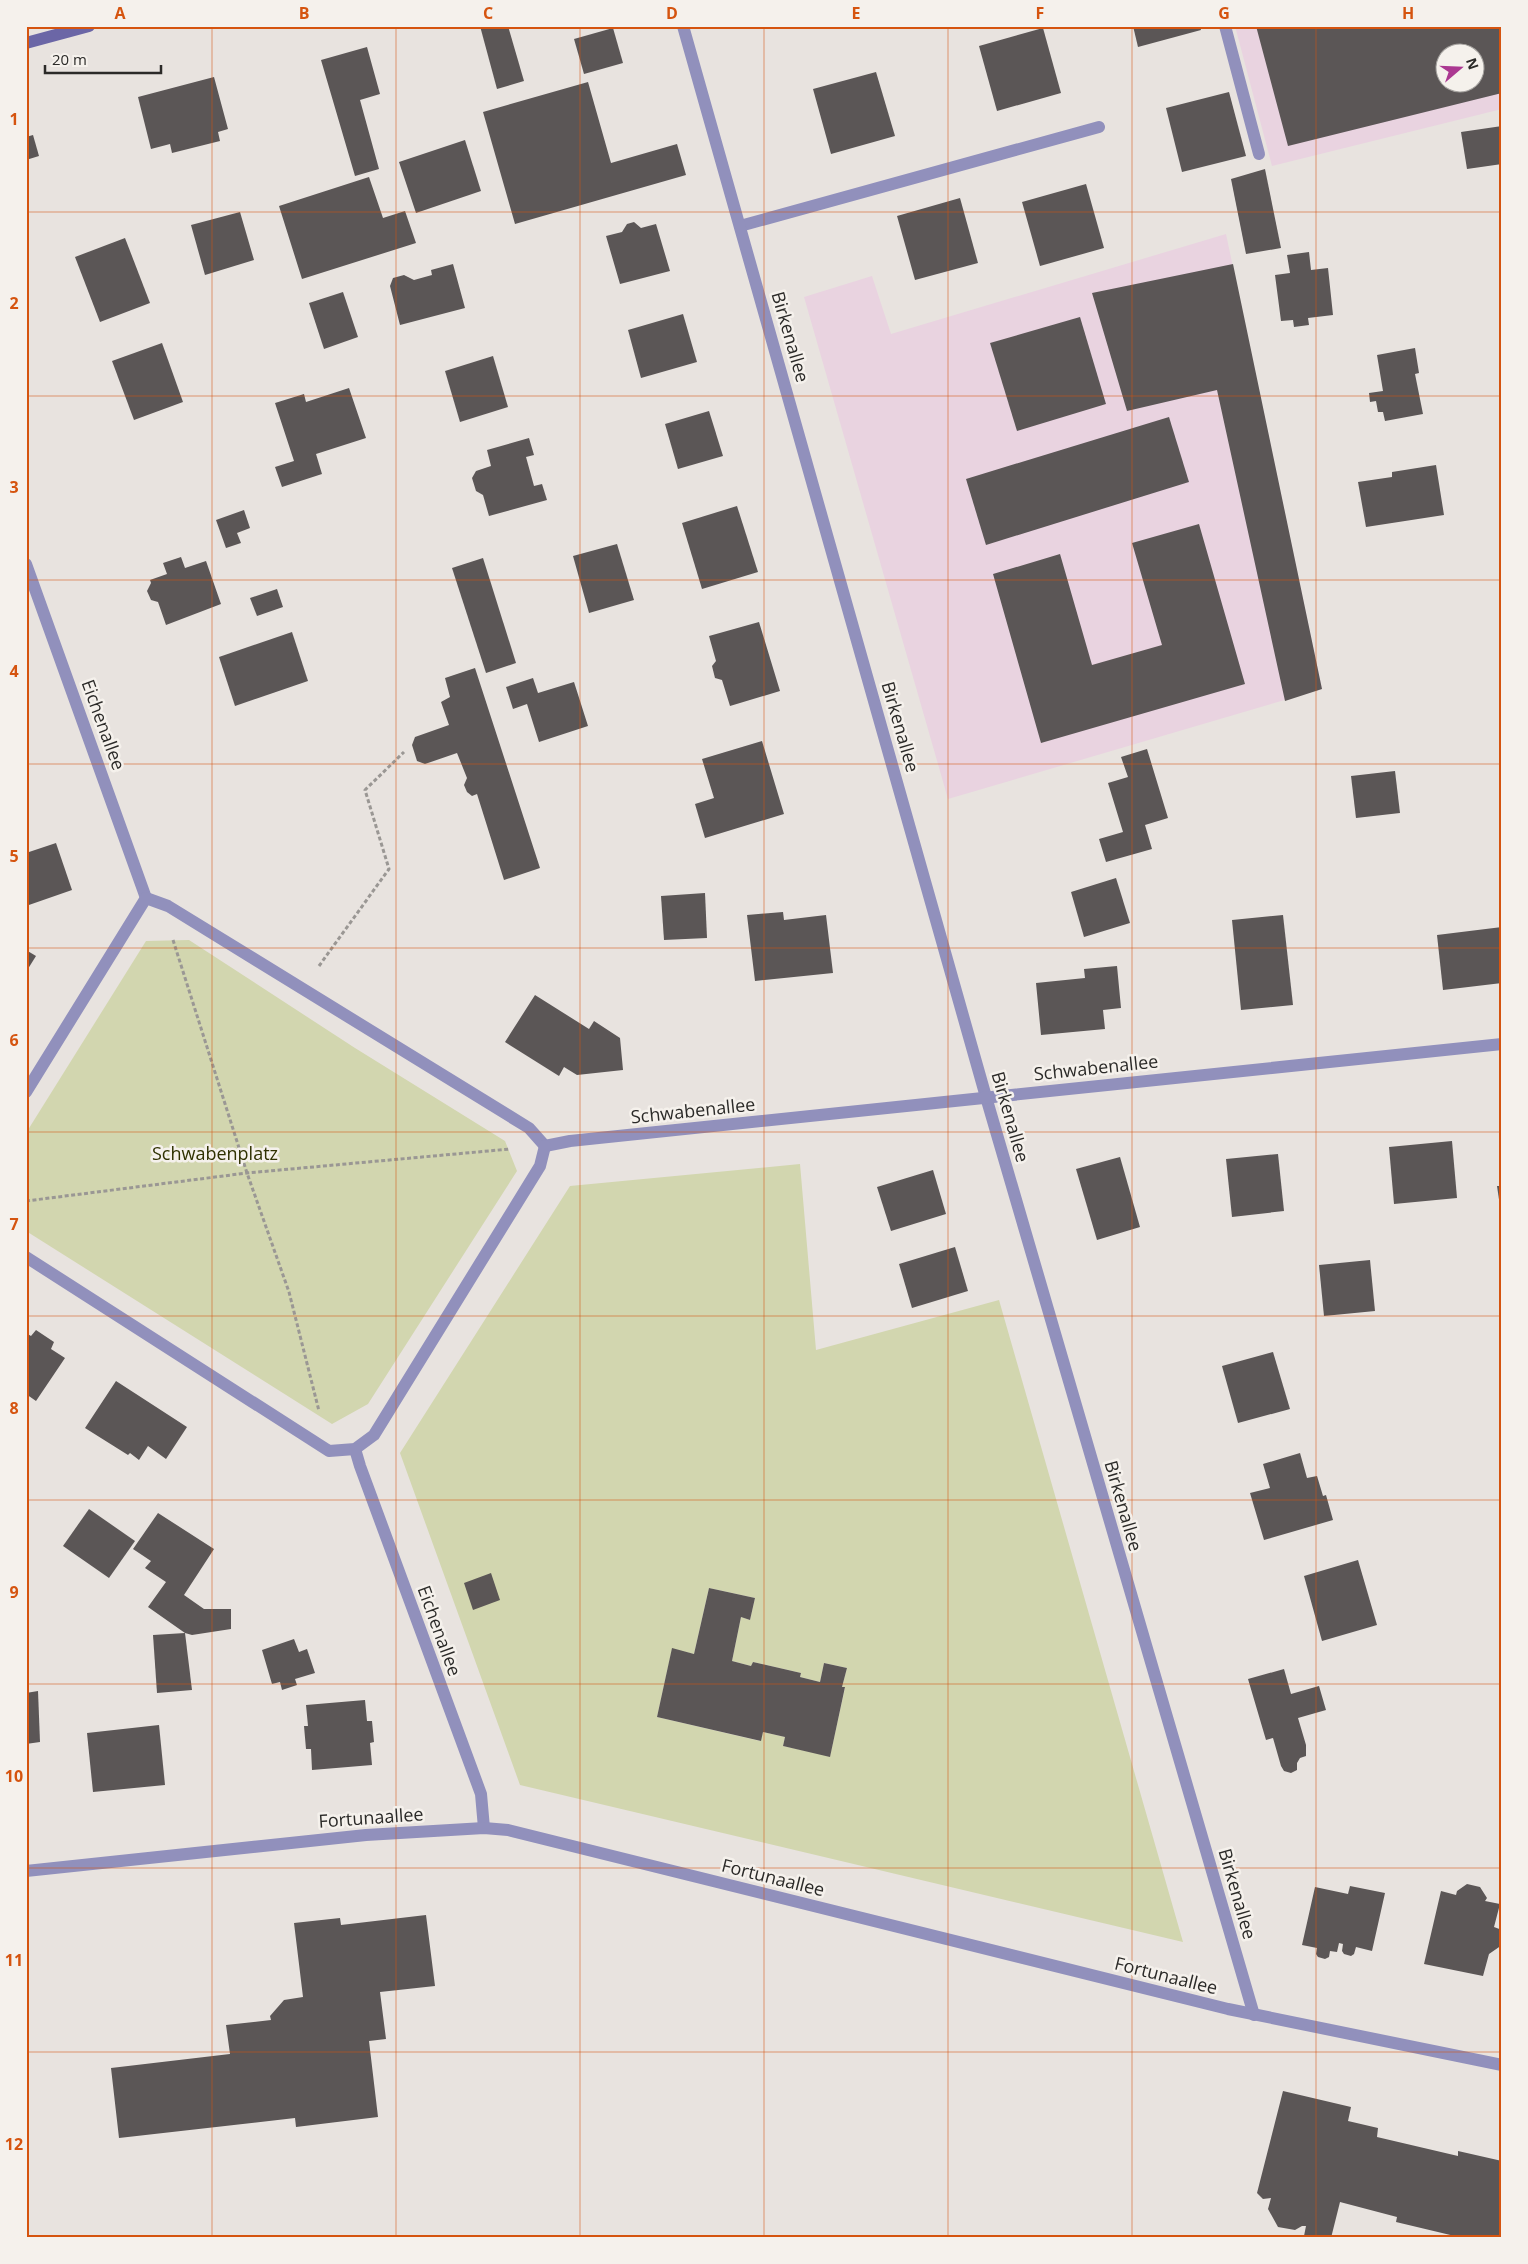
<svg xmlns="http://www.w3.org/2000/svg" width="1528" height="2264" font-family="'Open Sans',sans-serif">
<rect width="100%" height="100%" fill="#e8e3df"/>
<g fill="#e9d3e0" fill-rule="evenodd">
<path d="M1235 26H1502V109L1272 166ZM1446 52H1476V82H1446Z"/>
<path d="M1226 234 1322 689 948 799 804 297 872 276 891 334Z"/>
</g>
<g fill="#d2d6af" fill-rule="evenodd">
<path d="M189 940 355 1048 505 1141 517 1171 368 1404 332 1424 26 1231V1133L146 941Z"/>
<path d="M800 1164 816 1350 999 1300 1183 1942 520 1785 400 1453 570 1186ZM709 1588 755 1598 750 1620 741 1617 732 1661 751 1666 753 1662 801 1673 800 1677 820 1682 824 1663 847 1668 842 1687 845 1688 830 1756 783 1746 785 1737 763 1732 760 1741 657 1717 672 1649 694 1654Z"/>
</g>
<g fill="#5b5656" fill-rule="evenodd">
<path d="M480 26H508L524 81 497 89Z"/>
<path d="M1133 26H1200L1201 30 1138 47Z"/>
<path d="M1256 26H1502V93L1288 146ZM1446 52H1476V82H1446Z"/>
<path d="M613 28 623 63 584 74 574 39Z"/>
<path d="M1043 28 1061 93 997 111 979 46Z"/>
<path d="M367 47 380 94 360 100 379 169 355 176 321 60Z"/>
<path d="M876 72 895 136 831 154 813 89Z"/>
<path d="M214 77 228 129 218 132 220 141 172 153 170 144 151 149 138 97Z"/>
<path d="M588 82 611 163 677 144 686 175 515 224 483 112Z"/>
<path d="M1229 92 1246 156 1182 172 1166 108Z"/>
<path d="M1502 126V164L1467 169 1461 132Z"/>
<path d="M33 135 39 156 26 160V137Z"/>
<path d="M465 140 481 191 416 213 399 162Z"/>
<path d="M1265 169 1281 248 1246 254 1231 179Z"/>
<path d="M369 177 383 218 405 211 416 243 302 279 279 206Z"/>
<path d="M1086 184 1104 248 1040 266 1022 202Z"/>
<path d="M960 198 978 263 915 280 897 216Z"/>
<path d="M240 212 254 260 205 275 191 225Z"/>
<path d="M634 222 641 228 656 224 670 271 620 284 606 236 622 232 627 224Z"/>
<path d="M125 238 150 303 100 322 75 257Z"/>
<path d="M1309 252 1311 270 1328 268 1333 315 1308 318 1309 325 1294 327 1293 320 1281 321 1275 275 1290 273 1287 255Z"/>
<path d="M453 264 465 308 400 325 390 286 393 278 404 275 414 280 432 275 431 270Z"/>
<path d="M1233 264 1322 689 1285 701 1217 390 1127 411 1092 293Z"/>
<path d="M343 292 358 337 324 349 309 303Z"/>
<path d="M683 314 697 362 641 378 628 330Z"/>
<path d="M1080 317 1106 404 1017 431 990 343Z"/>
<path d="M162 343 183 402 134 420 112 361Z"/>
<path d="M1415 348 1419 373 1415 374 1423 414 1385 421 1383 412H1378L1376 401 1370 402 1369 393 1383 391 1377 355Z"/>
<path d="M493 356 508 407 460 422 445 371Z"/>
<path d="M349 388 366 438 316 454 322 474 282 487 275 467 294 461 275 403 304 394 306 402Z"/>
<path d="M709 411 723 456 678 469 665 424Z"/>
<path d="M1169 417 1189 482 986 545 966 479Z"/>
<path d="M529 438 534 455 526 457 534 486 542 484 547 500 489 516 483 495 476 491 472 478 476 471 491 466 487 450Z"/>
<path d="M1436 465 1444 515 1366 527 1358 482 1392 477V472Z"/>
<path d="M737 506 758 572 702 589 682 523Z"/>
<path d="M244 510 250 528 237 533 241 543 226 548 216 520Z"/>
<path d="M1199 524 1245 684 1041 743 993 574 1060 554 1092 665 1162 645 1132 543Z"/>
<path d="M617 544 634 600 589 613 573 556Z"/>
<path d="M181 557 185 568 206 561 221 604 166 625 158 602 151 600 147 591 151 583 150 580 167 574 163 563Z"/>
<path d="M483 558 516 663 486 673 452 568Z"/>
<path d="M277 589 283 607 257 616 250 598Z"/>
<path d="M759 622 780 691 730 706 722 680 715 678 712 666 716 661 709 636Z"/>
<path d="M292 632 308 681 235 706 219 657Z"/>
<path d="M475 668 540 868 504 880 477 794 472 796 467 792 464 785 467 778 457 753 425 764 417 761 412 745 415 737 449 725 441 702 450 697 445 678Z"/>
<path d="M533 678 538 693 574 682 588 726 539 742 527 704 513 709 506 687Z"/>
<path d="M762 741 784 814 705 838 695 804 714 798 702 759Z"/>
<path d="M1147 749 1168 818 1145 825 1152 849 1106 862 1099 839 1123 832 1108 783 1128 777 1121 757Z"/>
<path d="M1395 771 1400 813 1356 818 1351 776Z"/>
<path d="M56 843 72 890 26 906V853Z"/>
<path d="M1116 878 1130 923 1084 937 1071 892Z"/>
<path d="M705 893 707 938 664 940 661 896Z"/>
<path d="M783 912 784 920 826 915 833 973 755 981 747 915Z"/>
<path d="M1283 915 1293 1005 1241 1010 1232 920Z"/>
<path d="M1502 927V983L1443 990 1437 935Z"/>
<path d="M26 950 36 956 26 972Z"/>
<path d="M1117 966 1121 1008 1103 1010 1105 1029 1041 1035 1036 983 1085 978 1084 969Z"/>
<path d="M535 995 589 1029 594 1021 620 1038 623 1070 577 1075 564 1067 559 1076 505 1042Z"/>
<path d="M1452 1141 1457 1198 1394 1204 1389 1147Z"/>
<path d="M1278 1154 1284 1211 1232 1217 1226 1159Z"/>
<path d="M1120 1157 1140 1227 1097 1240 1076 1169Z"/>
<path d="M933 1170 946 1214 891 1231 877 1187Z"/>
<path d="M1497 1186H1502V1213H1501Z"/>
<path d="M955 1247 968 1291 912 1308 899 1264Z"/>
<path d="M1370 1260 1375 1311 1324 1316 1319 1265Z"/>
<path d="M36 1330 54 1342 51 1349 65 1358 36 1401 26 1394V1333L31 1336Z"/>
<path d="M1273 1352 1290 1409 1238 1423 1222 1366Z"/>
<path d="M116 1381 187 1427 166 1459 148 1446 139 1460 130 1453 128 1455 85 1428Z"/>
<path d="M1300 1453 1307 1478 1317 1476 1323 1496 1326 1495 1333 1520 1264 1540 1250 1493 1270 1488 1263 1464Z"/>
<path d="M89 1509 135 1541 109 1578 63 1546Z"/>
<path d="M158 1513 214 1549 184 1595 204 1609H231V1629L192 1635 185 1633 148 1607 166 1582 145 1568 151 1561 133 1549Z"/>
<path d="M1358 1560 1377 1625 1322 1641 1304 1576Z"/>
<path d="M491 1573 500 1600 473 1610 464 1583Z"/>
<path d="M709 1588 755 1598 750 1620 741 1617 732 1661 751 1666 753 1662 801 1673 800 1677 820 1682 824 1663 847 1668 842 1687H845L830 1757 783 1746 785 1737 763 1732 761 1741 657 1717 672 1648 694 1654Z"/>
<path d="M185 1633 192 1690 157 1693 153 1635Z"/>
<path d="M294 1639 299 1652 307 1649 315 1673 295 1679 297 1685 282 1690 280 1682 272 1684 262 1650Z"/>
<path d="M1284 1669 1291 1694 1319 1686 1326 1710 1298 1718 1306 1745V1756L1300 1758 1297 1763V1770L1291 1773 1284 1771 1281 1766 1273 1738 1266 1740 1248 1679Z"/>
<path d="M38 1691 40 1742 26 1744V1693Z"/>
<path d="M365 1700 367 1721H372L374 1742 370 1743 372 1765 312 1770 311 1749H306L304 1726H308L306 1705Z"/>
<path d="M159 1725 165 1785 93 1792 87 1733Z"/>
<path d="M1467 1884 1480 1887 1487 1898 1485 1901 1500 1904 1494 1927 1502 1930V1945L1489 1954 1483 1976 1424 1964 1441 1891 1456 1895 1457 1891Z"/>
<path d="M1350 1886 1385 1893 1372 1951 1356 1947 1354 1954 1351 1956 1344 1954 1342 1951 1343 1944 1339 1943 1337 1952 1330 1951 1329 1957 1325 1959 1318 1957 1316 1954 1317 1948 1302 1945 1315 1887 1348 1894Z"/>
<path d="M426 1915 435 1986 380 1992 386 2039 369 2041 378 2117 296 2127 295 2118 119 2138 111 2068 230 2054 226 2025 271 2020 270 2016 284 2000 303 1997 294 1923 340 1918 341 1925Z"/>
<path d="M1283 2091 1351 2107 1348 2121 1378 2128 1377 2137 1458 2156V2151L1502 2161V2238H1463L1396 2222 1397 2217 1340 2202 1331 2238 1304 2236 1306 2226H1302L1295 2230 1278 2227 1268 2209 1271 2198 1263 2199 1257 2193Z"/>
</g>
<g fill="none" stroke-linecap="round" stroke-linejoin="round">
<g stroke="#9a9794" stroke-width="3" stroke-dasharray="4 2.5" stroke-linecap="butt">
<path d="M173 940 247 1173 289 1292 319 1411"/>
<path d="M319 966 389 869 365 790 404 752"/>
<path d="M26 1201 247 1173 510 1149"/>
</g>
<g stroke="#9190bc" stroke-width="12">
<path d="M1225 26 1259 154"/>
<path d="M740 226 1099 127"/>
</g>
<g stroke="#9190bc" stroke-width="12">
<path d="M683 26 986 1097 1254 2015"/>
<path d="M26 564 146 898"/>
<path d="M26 1092 146 898 168 906 529 1128 545 1146"/>
<path d="M545 1146 570 1141 1502 1044"/>
<path d="M26 1257 329 1451 355 1449 374 1435 540 1166 545 1146"/>
<path d="M355 1449 360 1466 481 1794 484 1828"/>
<path d="M26 1871 366 1835 484 1828 508 1830 1228 2009 1502 2065"/>
</g>
<path stroke="#6b66a6" stroke-width="12" d="M26 43 89 26"/>
</g>
<path fill="none" stroke="#d5540f" stroke-width="1" stroke-opacity="0.55" d="M212 26V2238M396 26V2238M580 26V2238M764 26V2238M948 26V2238M1132 26V2238M1316 26V2238M26 212H1502M26 396H1502M26 580H1502M26 764H1502M26 948H1502M26 1132H1502M26 1316H1502M26 1500H1502M26 1684H1502M26 1868H1502M26 2052H1502"/>
<g text-anchor="middle" stroke-width="5" stroke-linejoin="round" paint-order="stroke">
<g font-size="18" fill="#2b2a28" stroke="#f5f1ec">
<text transform="translate(790 337) rotate(74)" y="6">Birkenallee</text>
<text transform="translate(103 725) rotate(70)" y="6">Eichenallee</text>
<text transform="translate(900 727) rotate(74)" y="6">Birkenallee</text>
<text transform="translate(1096 1068) rotate(-6)" y="6">Schwabenallee</text>
<text transform="translate(693 1111) rotate(-6)" y="6">Schwabenallee</text>
<text transform="translate(1010 1117) rotate(74)" y="6">Birkenallee</text>
<text transform="translate(1123 1506) rotate(74)" y="6">Birkenallee</text>
<text transform="translate(439 1631) rotate(70)" y="6">Eichenallee</text>
<text transform="translate(371 1818) rotate(-4)" y="6">Fortunaallee</text>
<text transform="translate(773 1878) rotate(14)" y="6">Fortunaallee</text>
<text transform="translate(1237 1894) rotate(74)" y="6">Birkenallee</text>
<text transform="translate(1166 1976) rotate(14)" y="6">Fortunaallee</text>
</g>
<g font-size="18" fill="#2f3100" stroke="#f5f1ec">
<text x="215" y="1160">Schwabenplatz</text>
</g>
</g>
<rect width="1528" height="2264" fill="none" stroke="#f5f1ec" stroke-width="55"/>
<g transform="translate(1460 68) rotate(71)"><circle r="24" fill="#f5f1ec" stroke="#a4a19e"/>
<path d="M0-4L9 19L0 12L-9 19Z" fill="#ab3891"/>
<text y="-8" font-size="14" font-weight="bold" text-anchor="middle" fill="#2b2a28">N</text>
</g>
<path d="M45 65v8h116v-8" fill="none" stroke="#2b2a28" stroke-width="2.5"/>
<text x="52" y="65" font-size="15" fill="#2b2a28" stroke="#f5f1ec" stroke-width="4" paint-order="stroke">20 m</text>
<rect x="28" y="28" width="1472" height="2208" fill="none" stroke="#d5540f" stroke-width="2"/>
<g font-size="16" text-anchor="middle" font-weight="bold" fill="#d5540f">
<text x="120" y="19">A</text>
<text x="304" y="19">B</text>
<text x="488" y="19">C</text>
<text x="672" y="19">D</text>
<text x="856" y="19">E</text>
<text x="1040" y="19">F</text>
<text x="1224" y="19">G</text>
<text x="1408" y="19">H</text>
<text x="14" y="125">1</text>
<text x="14" y="309">2</text>
<text x="14" y="493">3</text>
<text x="14" y="677">4</text>
<text x="14" y="862">5</text>
<text x="14" y="1046">6</text>
<text x="14" y="1230">7</text>
<text x="14" y="1414">8</text>
<text x="14" y="1598">9</text>
<text x="14" y="1782">10</text>
<text x="14" y="1966">11</text>
<text x="14" y="2150">12</text>
</g>
</svg>
